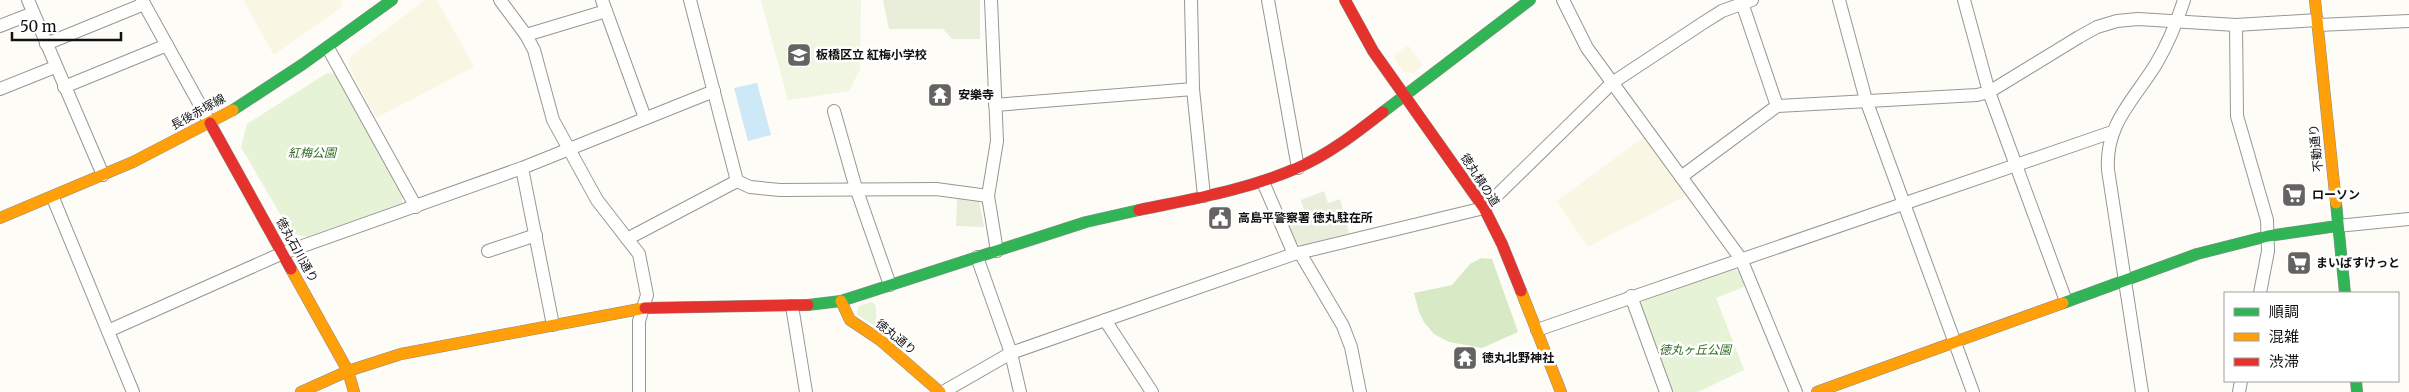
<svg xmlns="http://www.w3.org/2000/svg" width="2409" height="392" font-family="Merriweather,'Noto Sans JP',serif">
<rect width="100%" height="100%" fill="#fdfcf7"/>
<g fill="#f9f7e4">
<path d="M243 0H340L343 6 274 55Z"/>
<path d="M425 0H437L474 67 376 118 348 65 351 56Z"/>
<path d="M1408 45 1423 65 1413 73 1404 72 1393 57Z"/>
<path d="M1644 137 1687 195 1588 247 1557 201Z"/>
</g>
<g fill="#e7f3d7">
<path d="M327 73 335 74 403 196 402 203 307 237 291 233 241 147 247 124Z"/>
<path d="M1732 268 1741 272 1746 286 1716 298 1744 370 1698 392H1670L1640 308 1643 299Z"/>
<path d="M872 302 876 306V327L857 314 859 306Z"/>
</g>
<path fill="#d8eac5" d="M1481 258 1492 259 1518 332 1482 348 1449 342 1434 334 1424 322 1419 312 1414 293 1452 285 1470 264Z"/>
<g fill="#e9eedb">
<path d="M883 0H980V39H952L943 29H889Z"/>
<path d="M1324 191 1328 203 1340 199 1349 233 1302 245 1295 241 1286 219 1305 213 1301 200Z"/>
<path d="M957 199 979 202 984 227 956 226Z"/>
</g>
<path fill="#f0f6e1" d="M761 0H861L860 69 849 91 788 100Z"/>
<path fill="#cde8f7" d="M757 83 771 135 748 141 734 88Z"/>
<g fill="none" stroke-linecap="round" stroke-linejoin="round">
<defs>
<g id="street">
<path d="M28 0 103 175"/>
<path d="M142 0 210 123"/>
<path d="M500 0 526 35 534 50 553 120 597 200 639 254 647 295 639 321V392"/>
<path d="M602 0 645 118"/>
<path d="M991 0 997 141 988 196 997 251"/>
<path d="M1191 0 1193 89 1204 196"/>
<path d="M1268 0 1298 168"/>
<path d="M1563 0 1587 48 1741 259 1796 392"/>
<path d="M1741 0 1777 106"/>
<path d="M1839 0 1866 100 1973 392"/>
<path d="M1964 0 1989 92 2066 301"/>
<path d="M2236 25 2237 116 2267 220 2268 251 2260 293"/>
<path d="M2318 25 2409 21"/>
<path d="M0 26 33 13"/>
<path d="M526 35 606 11"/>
<path d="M46 44 144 4"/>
<path d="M328 48 416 207"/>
<path d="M64 87 167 45"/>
<path d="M0 89 55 67"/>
<path d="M995 105 1193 89"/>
<path d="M834 111 855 185 890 285"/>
<path d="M522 168 553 325"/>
<path d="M1681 177 1777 106 1977 95 1989 92 2079 37 2097 27 2117 21 2138 19 2236 25 2317 20"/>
<path d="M737 181 750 187 780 190 936 189 988 196"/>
<path d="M1263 182 1294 254"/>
<path d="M53 198 133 392"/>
<path d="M2337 226 2409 219"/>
<path d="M627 239 737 181 690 0"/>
<path d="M488 251 536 235"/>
<path d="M1300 253 1343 326 1351 347 1360 392"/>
<path d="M977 257 1011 353 1020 392"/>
<path d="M1631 296 1666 392"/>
<path d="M792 306 806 392"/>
<path d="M1105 320 1152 392"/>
<path d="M1537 330 2112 132"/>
<path d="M108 331 283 253 522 168 714 91"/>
<path d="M943 392 1011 353 1294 254 1484 208 1612 83 1703 23 1722 11 1752 0"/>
<path d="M2142 392 2108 170C2105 124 2134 100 2156 64 2168 44 2177 22 2184 0"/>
<path d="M2239 392 2241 381"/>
</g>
<g id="fast">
<path d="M233 110 303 64 392 0"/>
<path d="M1383 112 1530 0"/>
<path d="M2336 203 2345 293"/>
<path d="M2063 303 2197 254 2268 236 2337 226"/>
<path d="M808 305 841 301 1086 222 1139 210"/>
<path d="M2356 381 2357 392"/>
</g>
<g id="slow">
<path d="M2315 0 2336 203"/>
<path d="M0 218 133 162 233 110"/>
<path d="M291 269 348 371 354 392"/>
<path d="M1521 291 1561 392"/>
<path d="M841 301 850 320 880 340 940 392"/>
<path d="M301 392 348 371 401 354 645 308"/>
<path d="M1817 392 2063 303"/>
</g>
<g id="jam">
<path d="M1345 0 1373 51 1484 208 1502 244 1521 291"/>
<path d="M210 123 291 269"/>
<path d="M1139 210C1192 199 1247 190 1297 168 1328 155 1356 133 1383 112"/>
<path d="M645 308 808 305"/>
</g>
</defs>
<use href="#street" stroke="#979795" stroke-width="14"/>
<use href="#fast" stroke="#8e8d8b" stroke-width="12"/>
<use href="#slow" stroke="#8e8d8b" stroke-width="12"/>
<use href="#jam" stroke="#8e8d8b" stroke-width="12"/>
<use href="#street" stroke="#fffffe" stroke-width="12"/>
<use href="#fast" stroke="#30b455" stroke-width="11"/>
<use href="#slow" stroke="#ff9f0a" stroke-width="11"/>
<use href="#jam" stroke="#e5322d" stroke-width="11"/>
</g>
<defs>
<symbol id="school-square" viewBox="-11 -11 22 22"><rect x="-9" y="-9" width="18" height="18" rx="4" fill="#646362" stroke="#fff"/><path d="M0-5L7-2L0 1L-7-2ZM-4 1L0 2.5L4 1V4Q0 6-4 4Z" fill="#fff"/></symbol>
<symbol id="temple-square" viewBox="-11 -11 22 22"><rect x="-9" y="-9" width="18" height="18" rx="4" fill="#646362" stroke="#fff"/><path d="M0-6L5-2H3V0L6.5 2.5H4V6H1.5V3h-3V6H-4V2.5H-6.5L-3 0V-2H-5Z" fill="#fff"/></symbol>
<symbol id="supermarket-square" viewBox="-11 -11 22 22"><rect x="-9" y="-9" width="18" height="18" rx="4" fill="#646362" stroke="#fff"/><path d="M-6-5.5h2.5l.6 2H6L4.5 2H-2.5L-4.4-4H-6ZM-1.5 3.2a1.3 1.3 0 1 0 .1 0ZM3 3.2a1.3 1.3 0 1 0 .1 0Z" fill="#fff"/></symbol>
<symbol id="civic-square" viewBox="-11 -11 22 22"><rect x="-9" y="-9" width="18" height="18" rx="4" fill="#646362" stroke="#fff"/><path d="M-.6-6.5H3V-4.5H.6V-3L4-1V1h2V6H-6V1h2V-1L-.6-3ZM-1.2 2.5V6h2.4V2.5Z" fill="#fff"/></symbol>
</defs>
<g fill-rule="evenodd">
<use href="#school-square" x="785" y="41" width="28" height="28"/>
<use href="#temple-square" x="926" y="81" width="28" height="28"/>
<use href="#supermarket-square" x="2280" y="181" width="28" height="28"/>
<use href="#civic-square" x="1206" y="204" width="28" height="28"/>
<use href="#supermarket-square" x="2285" y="249" width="28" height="28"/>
<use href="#temple-square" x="1451" y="344" width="28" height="28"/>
</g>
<g text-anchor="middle" stroke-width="5" stroke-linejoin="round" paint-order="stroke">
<g font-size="12" font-weight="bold" fill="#111" stroke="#fff" text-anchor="start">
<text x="816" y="59">板橋区立 紅梅小学校</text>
<text x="958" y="99">安樂寺</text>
<text x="2312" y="199">ローソン</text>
<text x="1238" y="222">高島平警察署 徳丸駐在所</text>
<text x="2316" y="267">まいばすけっと</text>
<text x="1482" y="362">徳丸北野神社</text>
</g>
<g font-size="12" fill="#111" stroke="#fff">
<text transform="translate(198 112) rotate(-29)" y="4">長後赤塚線</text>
<text transform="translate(2316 148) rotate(-96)" y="4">不動通り</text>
<text transform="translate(1480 180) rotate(57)" y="4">徳丸槙の道</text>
<text transform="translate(297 250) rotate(61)" y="4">徳丸石川通り</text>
<text transform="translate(896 337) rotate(39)" y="4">徳丸通り</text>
</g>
<g font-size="12" font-style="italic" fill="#2f6b1f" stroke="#fff">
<text x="312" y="157">紅梅公園</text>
<text x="1695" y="354">徳丸ヶ丘公園</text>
</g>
</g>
<rect x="2224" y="292" width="175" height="90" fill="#ffffff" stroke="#a0a0a0"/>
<rect x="2234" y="308" width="25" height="8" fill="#30b455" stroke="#a0a0a0"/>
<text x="2269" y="317" font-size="15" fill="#111111">順調</text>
<rect x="2234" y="333" width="25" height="8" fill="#ff9f0a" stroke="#a0a0a0"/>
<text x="2269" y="342" font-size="15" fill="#111111">混雑</text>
<rect x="2234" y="358" width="25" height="8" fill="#e5322d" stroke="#a0a0a0"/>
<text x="2269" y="367" font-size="15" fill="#111111">渋滞</text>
<path d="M12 32v8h109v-8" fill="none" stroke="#111111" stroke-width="2.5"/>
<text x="20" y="32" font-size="15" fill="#111111" stroke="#ffffff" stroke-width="4" paint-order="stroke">50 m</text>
</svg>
